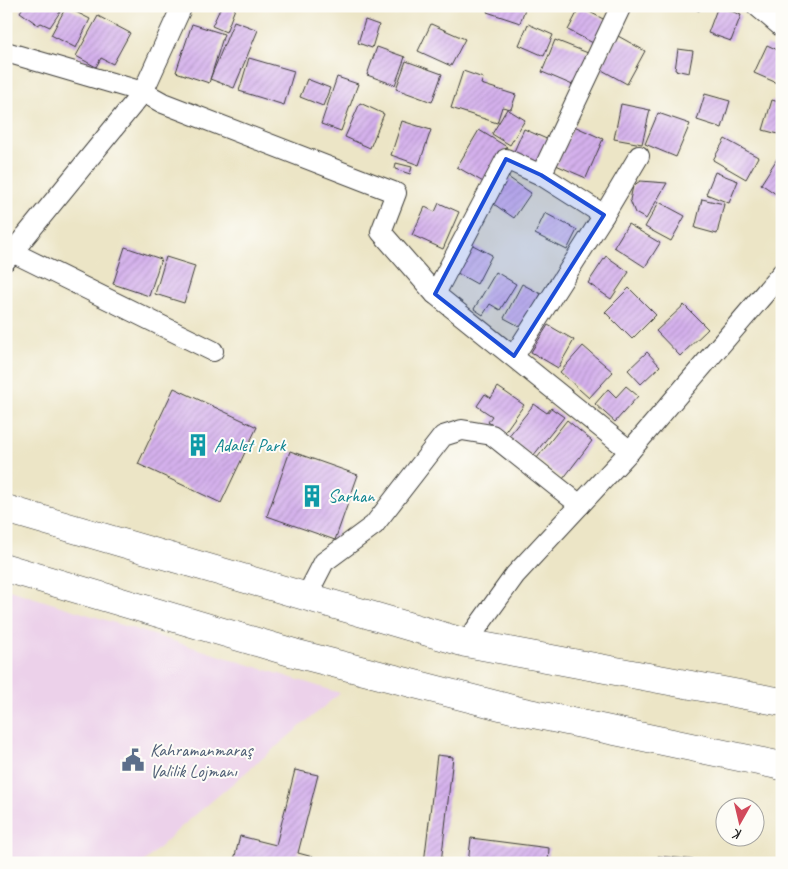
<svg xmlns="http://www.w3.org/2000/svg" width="788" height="869" font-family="Caveat,sans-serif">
<defs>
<pattern id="building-hatch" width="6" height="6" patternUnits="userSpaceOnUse" patternTransform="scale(1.25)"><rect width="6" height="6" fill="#d4b0ec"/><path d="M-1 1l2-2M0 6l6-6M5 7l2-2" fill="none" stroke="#b597ca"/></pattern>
</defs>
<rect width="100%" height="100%" fill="#fdfcf7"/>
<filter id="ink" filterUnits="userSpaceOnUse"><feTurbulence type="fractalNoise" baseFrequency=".02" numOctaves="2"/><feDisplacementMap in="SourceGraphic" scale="10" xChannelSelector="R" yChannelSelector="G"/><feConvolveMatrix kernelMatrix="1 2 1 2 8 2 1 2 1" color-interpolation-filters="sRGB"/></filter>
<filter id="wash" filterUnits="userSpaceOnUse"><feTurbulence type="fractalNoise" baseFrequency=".0096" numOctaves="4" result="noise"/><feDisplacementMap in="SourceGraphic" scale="20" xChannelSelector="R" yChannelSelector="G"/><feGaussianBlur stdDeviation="1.12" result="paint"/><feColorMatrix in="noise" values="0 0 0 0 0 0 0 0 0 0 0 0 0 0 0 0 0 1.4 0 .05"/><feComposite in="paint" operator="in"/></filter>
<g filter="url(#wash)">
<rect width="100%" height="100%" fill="#ece5c6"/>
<path fill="#ecd1ea" d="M6 589 340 693 181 827 143 863H6Z"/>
<g id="blocks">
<g fill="url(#building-hatch)">
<path d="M24 6H64L50 27 41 23 38 25 20 12Z"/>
<path d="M214 6H236L226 32 212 26 220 9Z"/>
<path d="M489 6H526L520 23 487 12Z"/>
<path d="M689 6H701L699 11Z"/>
<path d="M718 6 741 15 731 41 708 33Z"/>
<path d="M66 7 90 19 76 48 51 35Z"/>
<path d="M580 7 607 21 595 44 568 30Z"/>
<path d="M98 16 130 33 113 64 101 58 96 67 76 56Z"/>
<path d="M365 20 379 25 372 48 358 43Z"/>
<path d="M234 21 258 30 234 88 210 79Z"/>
<path d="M192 24 224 34 209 83 176 72Z"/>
<path d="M431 24 465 39 451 66 418 51Z"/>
<path d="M528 24 553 35 544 56 519 45Z"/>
<path d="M618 36 645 51 627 84 600 69Z"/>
<path d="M555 40 588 53 575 86 542 72Z"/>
<path d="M767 45 782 52V72L777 83 754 73Z"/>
<path d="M377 47 405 57 395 85 367 75Z"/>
<path d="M678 49 693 51 689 73 675 70Z"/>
<path d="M249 58 294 71 284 105 239 91Z"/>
<path d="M406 61 442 74 432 102 396 89Z"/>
<path d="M463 71 483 78 481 84 516 95 511 109 502 107 497 123 451 108Z"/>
<path d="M337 77 358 84 341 131 321 124Z"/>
<path d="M307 79 330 88 323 106 300 97Z"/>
<path d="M705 94 730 101 722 128 697 120Z"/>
<path d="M772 100 782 103V135L763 130Z"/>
<path d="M360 103 384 114 370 148 345 137Z"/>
<path d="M621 104 650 110 642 144 614 139Z"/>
<path d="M507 109 525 120 510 145 492 134Z"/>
<path d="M658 113 690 124 676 157 645 144Z"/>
<path d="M402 121 431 130 419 165 391 155Z"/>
<path d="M574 126 603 139 586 178 556 165Z"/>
<path d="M524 129 551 141 539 168 512 156Z"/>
<path d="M479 130 507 147 485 183 457 167Z"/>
<path d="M725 139 758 157 746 179 713 160Z"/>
<path d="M782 151V198L761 184Z"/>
<path d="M396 163 412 167 410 174 395 169Z"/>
<path d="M715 172 738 181 729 203 706 194Z"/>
<path d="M505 175 531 193 514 218 488 200Z"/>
<path d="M640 181 667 183 646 219 635 213 630 200 633 186Z"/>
<path d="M702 199 724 204 717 234 695 228Z"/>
<path d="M659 202 685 216 671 241 645 227Z"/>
<path d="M439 203 459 212 443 249 412 235 425 207 435 212Z"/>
<path d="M545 213 577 230 567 250 535 234Z"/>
<path d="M628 224 660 243 645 267 614 247Z"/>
<path d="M467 242 492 255 477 284 452 270Z"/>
<path d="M125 247 161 259 149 296 113 284Z"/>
<path d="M606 256 629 272 611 299 588 283Z"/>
<path d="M166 257 195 266 184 303 155 294Z"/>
<path d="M496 272 516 284 500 310 490 304 483 315 474 309Z"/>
<path d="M522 284 541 294 523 328 504 318Z"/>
<path d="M629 288 656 315 632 339 605 312Z"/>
<path d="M684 305 708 329 680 356 656 331Z"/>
<path d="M548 325 574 340 558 368 531 352Z"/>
<path d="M583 346 613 372 589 398 560 372Z"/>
<path d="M647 352 660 366 641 384 628 370Z"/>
<path d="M626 386 638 396 615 422 595 404 608 389 616 397Z"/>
<path d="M498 387 524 405 504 433 488 422 492 416 477 406 485 394 491 398Z"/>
<path d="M174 388 257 427 221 503 138 464Z"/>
<path d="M534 404 547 413 551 408 564 417 533 456 508 437Z"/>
<path d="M567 420 592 441 563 479 537 458Z"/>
<path d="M290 451 358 475 335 540 267 516Z"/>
<path d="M437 755 453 757 441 863H424Z"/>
<path d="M295 770 318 775 298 853 335 863H246L234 860 240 836 276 845Z"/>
<path d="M471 838 549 848 548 863H468Z"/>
<path d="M658 856 705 861V863H657Z"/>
</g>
</g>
</g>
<g filter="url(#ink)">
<use href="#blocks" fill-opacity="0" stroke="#3b3a36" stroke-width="1"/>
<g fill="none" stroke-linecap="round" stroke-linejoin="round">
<defs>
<g id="street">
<path d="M757 6 782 27"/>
<path d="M6 52 143 92 163 103 396 193 381 232 435 294 630 451"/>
<path d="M541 175 621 6"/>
<path d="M6 249 213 351"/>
<path d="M6 260 143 92 182 6"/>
<path d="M435 294 506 159 541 175 604 215"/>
<path d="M514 356 604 215 639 156"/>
<path d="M306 597 324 562 374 525 443 436 462 430 492 435 580 505"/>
<path d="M466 643 515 575 630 451 782 273"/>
</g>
<g id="primary">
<path d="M6 509 466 643 782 702"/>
<path d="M6 568 294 653 524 712 782 766"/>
</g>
</defs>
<use href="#street" stroke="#3b3a36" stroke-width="22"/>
<use href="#primary" stroke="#3b3a36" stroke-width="29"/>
<use href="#street" stroke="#fff" stroke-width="20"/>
<use href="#primary" stroke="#fff" stroke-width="28"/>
</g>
</g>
<path fill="#1d4ed8" fill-opacity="0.2" stroke="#1d4ed8" stroke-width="4" stroke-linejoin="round" d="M506 159 541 175 604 215 514 356 435 294Z"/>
<defs>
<symbol id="building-bare" viewBox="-9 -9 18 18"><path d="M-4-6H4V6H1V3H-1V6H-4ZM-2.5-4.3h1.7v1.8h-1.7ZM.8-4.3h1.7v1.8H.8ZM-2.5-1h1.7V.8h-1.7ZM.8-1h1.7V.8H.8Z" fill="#0f9aa8" stroke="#fdfcf7" stroke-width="2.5" paint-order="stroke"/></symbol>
<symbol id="civic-bare" viewBox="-9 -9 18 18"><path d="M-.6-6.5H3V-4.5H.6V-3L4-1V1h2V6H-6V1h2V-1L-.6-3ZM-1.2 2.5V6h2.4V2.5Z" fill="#5c6f8a" stroke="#fdfcf7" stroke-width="2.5" paint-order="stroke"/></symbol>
</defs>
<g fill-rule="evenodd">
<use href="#building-bare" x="182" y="429" width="32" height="32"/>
<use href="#building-bare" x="296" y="480" width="32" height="32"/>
<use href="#civic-bare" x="117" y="744" width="32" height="32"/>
</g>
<g text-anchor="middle" stroke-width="4" stroke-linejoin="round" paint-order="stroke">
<g font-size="18" fill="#0d838f" stroke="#fdfcf7" text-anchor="start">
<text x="214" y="451">Adalet Park</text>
<text x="328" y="502">Sarhan</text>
</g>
<g font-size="18" fill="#4e5e75" stroke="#fdfcf7" text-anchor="start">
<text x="150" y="756">Kahramanmaraş<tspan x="150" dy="21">Valilik Lojmanı</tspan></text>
</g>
</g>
<rect width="788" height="869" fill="none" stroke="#fdfcf7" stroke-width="25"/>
<g transform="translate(740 822) rotate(188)"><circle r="24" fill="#fdfcf7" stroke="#a3a29f"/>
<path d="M0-4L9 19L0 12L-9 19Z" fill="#d1495b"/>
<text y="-8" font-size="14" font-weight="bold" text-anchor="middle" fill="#1c1c1c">K</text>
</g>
</svg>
